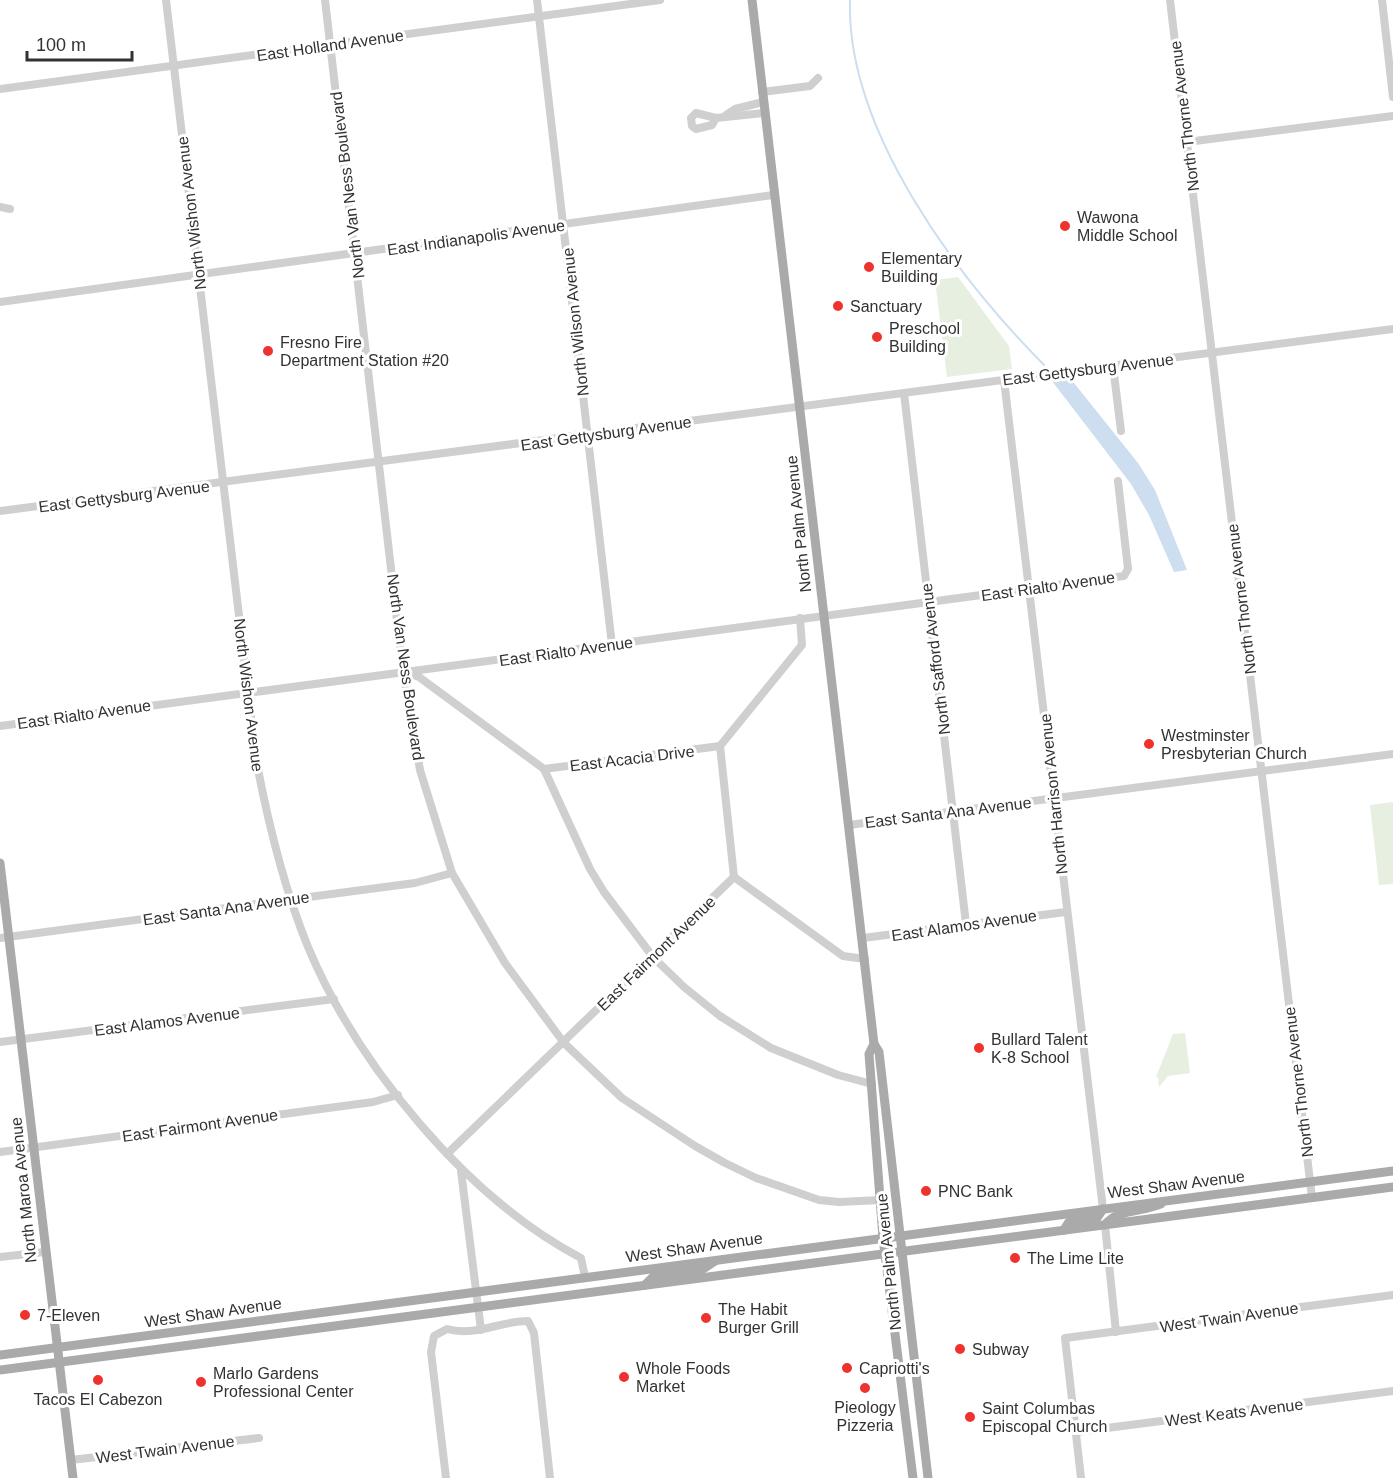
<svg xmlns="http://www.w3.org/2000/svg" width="1393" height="1478" font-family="Helvetica,sans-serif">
<rect width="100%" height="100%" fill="#fff"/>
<g fill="#e7efe0">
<path d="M958 277 1009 346 1012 369 947 377 935 280Z"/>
<path d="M1393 802V884L1379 885 1370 805Z"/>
<path d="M1185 1033 1190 1073 1168 1076 1159 1087 1158 1077H1156L1173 1034Z"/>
</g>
<path fill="#ccdeef" d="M1070 378 1138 463 1155 490 1187 570 1174 572 1149 515 1131 484 1052 381Z"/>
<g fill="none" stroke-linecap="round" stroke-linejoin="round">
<path stroke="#ccdeef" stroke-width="2" d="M850 0C846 130 957 277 1044 365"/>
<g stroke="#cfcfcf" stroke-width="8">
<path d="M166 0 256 759C268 823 283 886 308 947 358 1066 467 1198 581 1258L585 1277"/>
<path d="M325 0 403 672 420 770 452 873 505 963 564 1043 622 1098 695 1146 725 1163 756 1178 819 1200 839 1202 881 1200"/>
<path d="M537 0 612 645"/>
<path d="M1170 0 1312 1198"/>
<path d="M1382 0 1393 97"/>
<path d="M0 89 660 0"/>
<path d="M762 92 810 86 818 78"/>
<path d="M726 115 735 109 763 102"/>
<path d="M716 118 712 125 696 129 692 126 691 118 696 113 716 118 764 113"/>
<path d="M1187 142 1393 116"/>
<path d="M0 207 10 209"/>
<path d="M0 302 773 195"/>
<path d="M1113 366 1121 431"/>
<path d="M1004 380 1103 1209"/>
<path d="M904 393 966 924"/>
<path d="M0 511 1393 329"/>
<path d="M800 618 802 645 720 746 734 877 843 956 865 959"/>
<path d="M408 673 419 677 544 769 590 869 604 892 653 957 684 987 720 1016 771 1048 838 1075 872 1084"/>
<path d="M0 726 1124 576 1128 569 1118 481"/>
<path d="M544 769 720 746"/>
<path d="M849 825 1393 754"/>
<path d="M0 938 415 883 452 873"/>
<path d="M863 938 1066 912"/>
<path d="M0 1042 334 999"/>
<path d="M0 1152 373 1102 398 1095"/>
<path d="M447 1154 734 877"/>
<path d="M461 1171 481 1330"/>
<path d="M1105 1225 1116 1332"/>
<path d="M0 1257 45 1252"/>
<path d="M1076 1432 1393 1391"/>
<path d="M71 1460 259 1438"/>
<path d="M446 1478 431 1352 434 1336 447 1329C476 1337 499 1321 528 1321L534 1333 550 1478"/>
<path d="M1081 1478 1065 1338 1393 1295"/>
</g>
<g stroke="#aaa" stroke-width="9">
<path d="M752 0 874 1044 879 1052 928 1478"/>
<path d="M0 863 73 1478"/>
<path d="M874 1044 869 1054 883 1238 913 1478"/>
<path d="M1105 1225C1117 1209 1143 1212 1161 1204"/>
<path d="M1064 1230 1069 1222 1097 1218 1103 1209"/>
<path d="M645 1285 654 1276 703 1269 715 1261"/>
<path d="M0 1355 1393 1171"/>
<path d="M0 1370 1393 1187"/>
</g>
</g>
<g fill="#ee332f" stroke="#fff" stroke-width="2">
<circle cx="1065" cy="226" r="6"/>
<circle cx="869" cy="267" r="6"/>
<circle cx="838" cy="306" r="6"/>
<circle cx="877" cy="337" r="6"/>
<circle cx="268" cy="351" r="6"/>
<circle cx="1149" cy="744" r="6"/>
<circle cx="979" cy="1048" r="6"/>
<circle cx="926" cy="1191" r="6"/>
<circle cx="1015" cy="1258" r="6"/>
<circle cx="25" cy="1315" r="6"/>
<circle cx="706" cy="1318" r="6"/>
<circle cx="960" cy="1349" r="6"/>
<circle cx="847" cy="1368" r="6"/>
<circle cx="624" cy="1377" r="6"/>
<circle cx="98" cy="1380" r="6"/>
<circle cx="201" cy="1382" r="6"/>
<circle cx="865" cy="1388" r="6"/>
<circle cx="970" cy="1417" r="6"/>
</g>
<g text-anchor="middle" stroke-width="6" stroke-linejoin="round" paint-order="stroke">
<g font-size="16" fill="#323232" stroke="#fff">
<text transform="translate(330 45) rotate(-8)" y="6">East Holland Avenue</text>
<text transform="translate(1184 116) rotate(-97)" y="6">North Thorne Avenue</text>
<text transform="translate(347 185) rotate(-97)" y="6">North Van Ness Boulevard</text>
<text transform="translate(191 213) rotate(-97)" y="6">North Wishon Avenue</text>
<text transform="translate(476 237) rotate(-8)" y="6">East Indianapolis Avenue</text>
<text transform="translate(575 322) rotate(-96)" y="6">North Wilson Avenue</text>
<text transform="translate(1088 369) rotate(-7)" y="6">East Gettysburg Avenue</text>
<text transform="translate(606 433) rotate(-8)" y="6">East Gettysburg Avenue</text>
<text transform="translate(124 496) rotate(-7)" y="6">East Gettysburg Avenue</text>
<text transform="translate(798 524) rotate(-96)" y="6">North Palm Avenue</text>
<text transform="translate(1048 586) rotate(-8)" y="6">East Rialto Avenue</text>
<text transform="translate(1241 599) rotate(-97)" y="6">North Thorne Avenue</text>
<text transform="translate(566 651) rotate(-8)" y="6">East Rialto Avenue</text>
<text transform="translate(935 659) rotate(-97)" y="6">North Safford Avenue</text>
<text transform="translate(406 667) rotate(82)" y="6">North Van Ness Boulevard</text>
<text transform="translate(249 695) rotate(83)" y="6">North Wishon Avenue</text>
<text transform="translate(84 714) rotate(-8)" y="6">East Rialto Avenue</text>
<text transform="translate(632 758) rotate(-7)" y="6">East Acacia Drive</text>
<text transform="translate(1053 794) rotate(-96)" y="6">North Harrison Avenue</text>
<text transform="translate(948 812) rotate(-7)" y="6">East Santa Ana Avenue</text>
<text transform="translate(226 908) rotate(-8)" y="6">East Santa Ana Avenue</text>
<text transform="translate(964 925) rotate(-8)" y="6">East Alamos Avenue</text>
<text transform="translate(656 953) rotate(-44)" y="6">East Fairmont Avenue</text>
<text transform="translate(167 1021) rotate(-7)" y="6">East Alamos Avenue</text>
<text transform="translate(1298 1082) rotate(-97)" y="6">North Thorne Avenue</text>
<text transform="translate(200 1125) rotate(-8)" y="6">East Fairmont Avenue</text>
<text transform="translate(1176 1184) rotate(-7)" y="6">West Shaw Avenue</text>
<text transform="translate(23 1190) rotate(-96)" y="6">North Maroa Avenue</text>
<text transform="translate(694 1247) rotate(-8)" y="6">West Shaw Avenue</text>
<text transform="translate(888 1262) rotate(-96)" y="6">North Palm Avenue</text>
<text transform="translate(213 1312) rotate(-8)" y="6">West Shaw Avenue</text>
<text transform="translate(1229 1317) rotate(-8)" y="6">West Twain Avenue</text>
<text transform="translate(1234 1412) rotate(-7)" y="6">West Keats Avenue</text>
<text transform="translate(165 1449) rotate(-7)" y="6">West Twain Avenue</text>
</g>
<g font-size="16" fill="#323232" stroke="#fff" text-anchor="start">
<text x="1077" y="223">Wawona<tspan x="1077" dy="18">Middle School</tspan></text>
<text x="881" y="264">Elementary<tspan x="881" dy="18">Building</tspan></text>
<text x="850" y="312">Sanctuary</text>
<text x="889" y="334">Preschool<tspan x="889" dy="18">Building</tspan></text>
<text x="280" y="348">Fresno Fire<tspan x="280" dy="18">Department Station #20</tspan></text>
<text x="1161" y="741">Westminster<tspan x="1161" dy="18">Presbyterian Church</tspan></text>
<text x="991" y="1045">Bullard Talent<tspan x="991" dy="18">K-8 School</tspan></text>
<text x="938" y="1197">PNC Bank</text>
<text x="1027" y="1264">The Lime Lite</text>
<text x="718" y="1315">The Habit<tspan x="718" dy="18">Burger Grill</tspan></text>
<text x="37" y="1321">7-Eleven</text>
<text x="972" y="1355">Subway</text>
<text x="636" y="1374">Whole Foods<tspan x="636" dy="18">Market</tspan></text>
<text x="859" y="1374">Capriotti's</text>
<text x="213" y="1379">Marlo Gardens<tspan x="213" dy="18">Professional Center</tspan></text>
<text x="98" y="1405" text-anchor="middle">Tacos El Cabezon</text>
<text x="865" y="1413" text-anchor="middle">Pieology<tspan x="865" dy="18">Pizzeria</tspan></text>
<text x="982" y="1414">Saint Columbas<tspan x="982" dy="18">Episcopal Church</tspan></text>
</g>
</g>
<path d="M27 51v9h105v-9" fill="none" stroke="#323232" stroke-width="3"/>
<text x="36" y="51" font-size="18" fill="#323232" stroke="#ffffff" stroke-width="4.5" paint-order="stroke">100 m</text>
</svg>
